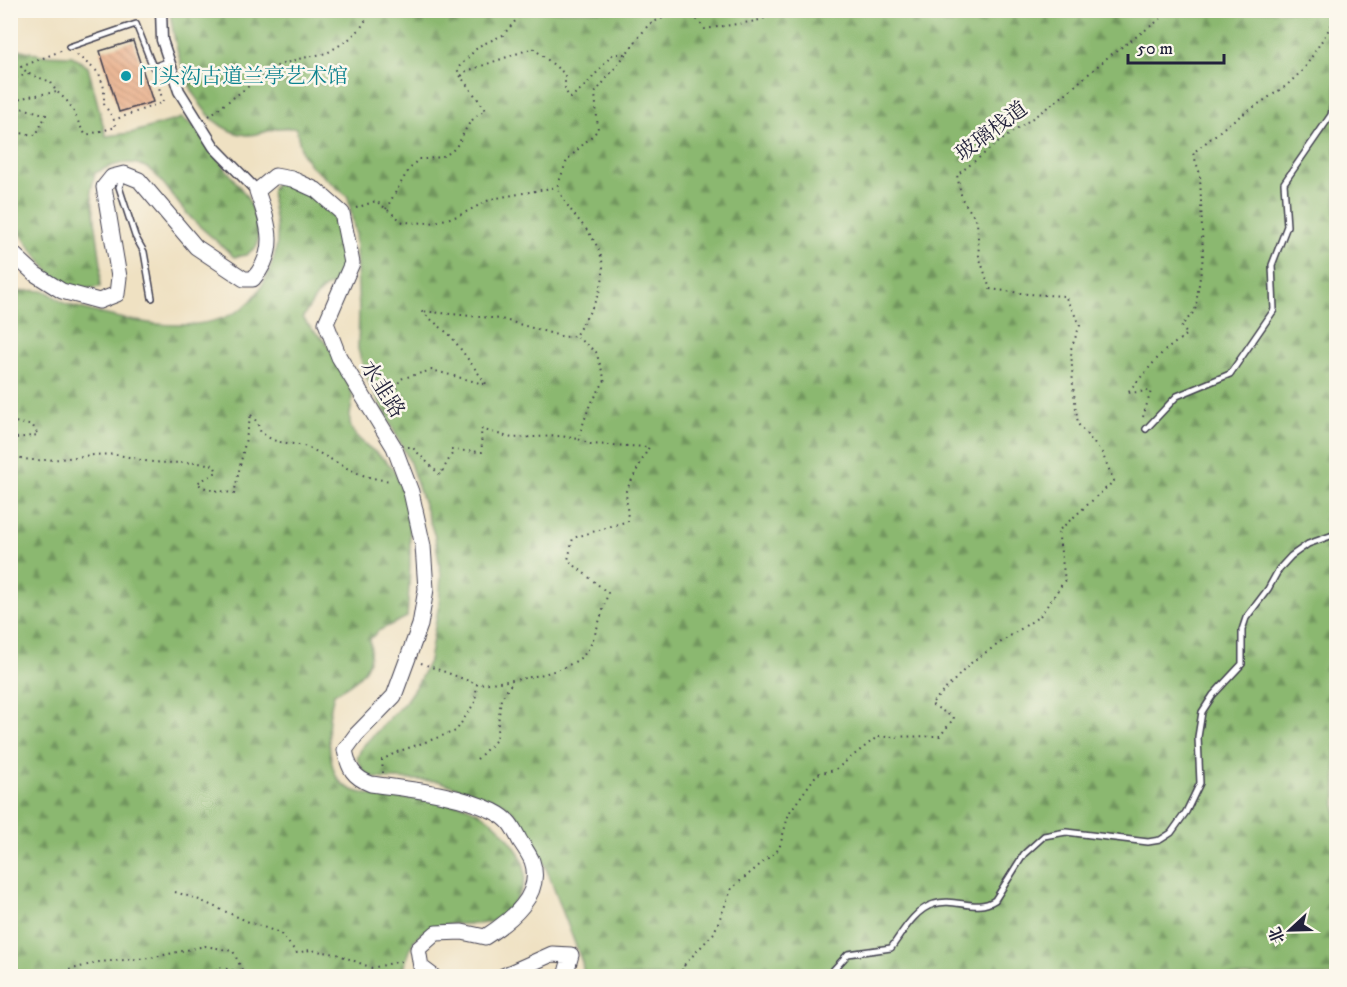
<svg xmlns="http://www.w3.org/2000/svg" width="1347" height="987" font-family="'IM FELL DW Pica','Noto Serif SC',serif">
<defs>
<pattern id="forest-firs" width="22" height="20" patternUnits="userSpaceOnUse" patternTransform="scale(1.5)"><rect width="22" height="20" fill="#8bb870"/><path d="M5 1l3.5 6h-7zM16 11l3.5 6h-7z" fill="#71955d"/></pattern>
<pattern id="building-back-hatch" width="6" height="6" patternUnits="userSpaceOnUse" patternTransform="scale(1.5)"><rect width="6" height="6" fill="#ebb896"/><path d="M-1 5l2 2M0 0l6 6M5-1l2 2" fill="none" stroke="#c99e82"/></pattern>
</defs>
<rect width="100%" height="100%" fill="#fbf7ec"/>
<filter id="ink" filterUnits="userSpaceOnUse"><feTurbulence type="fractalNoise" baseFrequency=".0167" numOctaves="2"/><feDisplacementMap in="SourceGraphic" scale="12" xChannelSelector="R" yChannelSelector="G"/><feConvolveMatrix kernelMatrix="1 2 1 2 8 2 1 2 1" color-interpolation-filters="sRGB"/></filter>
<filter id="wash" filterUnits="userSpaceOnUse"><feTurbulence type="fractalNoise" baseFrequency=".008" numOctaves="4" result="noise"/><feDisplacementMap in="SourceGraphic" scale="24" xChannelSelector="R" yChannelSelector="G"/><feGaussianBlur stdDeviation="1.35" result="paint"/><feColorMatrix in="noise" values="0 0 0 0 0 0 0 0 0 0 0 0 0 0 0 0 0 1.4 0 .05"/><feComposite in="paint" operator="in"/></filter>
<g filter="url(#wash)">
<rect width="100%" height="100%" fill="#efe1c2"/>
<g fill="url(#forest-firs)" stroke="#566d56" stroke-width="1.5">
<path d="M170 11H1336V976H584L582 962 543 860 516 814 501 802 438 781 375 778 365 773 357 759 362 747 405 702 418 683 429 661 439 603 441 575 435 537 409 460 365 374 358 349 359 310 355 232 348 197 311 166 302 154 296 128C289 128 281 127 274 129 264 132 257 135 247 135 194 130 175 53 170 11Z"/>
<path d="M10 47 41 55 72 56 88 67 106 136 131 133 182 118 194 126 247 197 259 224 257 246 246 255 234 257C221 244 206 233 193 220 159 186 153 143 95 173L91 190 101 264 100 287C89 289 77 290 66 285 50 278 27 242 16 227L11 225Z"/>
<path d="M278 182 311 196 332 212 351 270 346 280C318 287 318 294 303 317 308 328 317 332 324 341 332 350 349 382 352 394 354 406 346 417 352 430 361 446 381 453 392 468 417 505 410 574 407 617L378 631 370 639C374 670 359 679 334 694 328 716 327 730 330 752 331 760 334 773 338 779 355 805 430 794 460 804 480 811 496 821 508 838 516 848 525 860 525 874 525 886 520 893 513 903 509 908 500 918 493 921 484 925 472 924 462 924 422 923 407 937 404 976H11V294C19 291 37 289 47 292 54 295 59 301 66 304 116 319 198 341 244 307 263 293 278 257 277 234 277 224 269 194 272 189 273 186 276 184 278 182Z"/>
</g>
<g id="blocks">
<path fill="url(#building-back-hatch)" d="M133 41 153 102 119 112 100 51Z"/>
</g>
</g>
<g filter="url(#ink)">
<use href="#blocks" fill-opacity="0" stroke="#413f4f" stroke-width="1.5"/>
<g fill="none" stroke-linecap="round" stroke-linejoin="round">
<defs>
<g id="lane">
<path d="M69 47 136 24 153 67 169 61"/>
<path d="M123 178 119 187 135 236 144 252 152 298"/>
<path d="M1146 429 1177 396 1230 374 1274 310 1272 265 1287 226 1284 183 1331 115 1336 91"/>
<path d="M828 976 848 954 891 948C902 933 915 909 934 904 955 897 976 913 995 900L1024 854 1044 836 1066 832 1148 842 1160 840 1171 833 1186 812 1200 783 1198 737 1202 712 1213 695 1242 664V630L1246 618 1268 589 1279 569 1291 556 1308 544 1336 534"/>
</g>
<path id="street" d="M161 10 162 40 179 91 214 147 257 191"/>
<g id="secondary">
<path d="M10 251 35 274 62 291 99 301 117 294 119 277 104 187 112 177 124 174 139 180 196 247 244 279H253C279 250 268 223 257 191L275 176 292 179 316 190 342 213 352 263 326 323 339 357 394 447 411 492 423 546 426 589 420 625 394 696 356 735 345 750C349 769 353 777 371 784 412 790 455 793 493 811 509 819 512 825 520 841 524 847 529 854 532 861 544 895 510 921 485 937L462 932 436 933 418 949 421 967 433 976"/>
<path d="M503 976 552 954 571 955 565 976"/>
</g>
</defs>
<use href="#lane" stroke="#413f4f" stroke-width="8"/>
<use href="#street" stroke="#413f4f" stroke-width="13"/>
<use href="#secondary" stroke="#413f4f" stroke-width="17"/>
<g stroke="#413f4f" stroke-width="2" stroke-dasharray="1.5 4.5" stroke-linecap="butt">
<path d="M689 10 705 29 756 21 776 14 796 10"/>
<path d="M77 55 99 73 104 88V104L114 120 163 102 156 76"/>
<path d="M29 74 51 82C54 92 64 96 70 105 76 114 78 125 86 135L116 127 114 121"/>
<path d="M10 77 13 78 29 74 21 67 63 50"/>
<path d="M461 77 457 69 479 46 503 35 525 10"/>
<path d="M10 107 18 100 29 96 57 92"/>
<path d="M209 116 274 67 298 59 327 53 348 40 360 29 372 10"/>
<path d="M10 135 19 133 36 135 46 115C34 110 24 110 13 105"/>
<path d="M356 208 376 201 403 222 431 223 458 216 491 199 557 187"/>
<path d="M386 209 406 174 418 159C473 160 451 127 486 110L461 77 464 72 533 48 565 74V90L570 98 586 85 613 54H626L649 24 681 10"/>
<path d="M388 411 400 379 432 370 487 385 451 336 421 311 501 319 564 337 575 336"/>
<path d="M251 415 257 422 261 433C265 435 269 438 273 440 284 444 298 443 309 448 341 463 355 478 392 481"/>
<path d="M1143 417 1151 391 1127 393 1163 352 1187 334 1181 326 1195 311 1203 257 1200 174 1193 153 1231 122 1286 86 1304 69 1336 18"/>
<path d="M10 421 33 426 38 435 10 439"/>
<path d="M408 447H412L440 475 452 454 451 450 482 452 481 429 512 438 561 436 578 439"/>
<path d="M10 452C22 463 45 460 60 459 79 457 98 453 116 455 129 456 141 461 153 462 174 464 194 461 214 465L217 472 197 483C210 493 219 489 234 494L251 415"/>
<path d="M421 663 477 684"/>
<path d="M477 759 496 740 501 699 513 681"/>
<path d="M383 773 382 760 397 752 456 731 475 702 477 684C505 682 570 675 587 651 594 642 604 606 608 593L568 560 573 538 628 521 626 491 649 447 590 444 578 439 589 407 605 380 596 352 575 336C598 298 619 271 586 229 573 213 567 207 557 187L567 160 598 130 595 93 626 54"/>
<path d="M175 892 197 899 249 922 280 933 297 953 310 950 337 954 372 968 405 960"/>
<path d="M684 965 691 976"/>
<path d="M46 976 99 962 150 958 205 946 233 951 245 976"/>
<path d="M213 976 219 967 243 973"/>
<path d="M680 976 684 965 714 933 732 888 779 849 789 813 817 774 835 770 877 737 940 736 954 718 931 704 973 661 1040 616 1065 580 1058 531 1114 481 1102 453 1078 424 1073 386 1071 349 1080 325 1065 296 1028 294 990 289 979 256 977 221 962 199 957 175 995 145 1063 96 1108 57 1173 10"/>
</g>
<use href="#lane" stroke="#fff" stroke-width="5"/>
<use href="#street" stroke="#fff" stroke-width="10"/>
<use href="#secondary" stroke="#fff" stroke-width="15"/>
</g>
</g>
<circle fill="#0f9aa8" stroke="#fbf7ec" stroke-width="2" cx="126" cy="76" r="6"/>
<g text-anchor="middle" stroke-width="5" stroke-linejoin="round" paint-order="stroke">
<g font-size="21" fill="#0d838f" stroke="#fbf7ec" text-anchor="start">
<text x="138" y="83">门头沟古道兰亭艺术馆</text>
</g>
<g font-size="21" fill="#22223b" stroke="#fbf7ec">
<text transform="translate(991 131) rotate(-37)" y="7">玻璃栈道</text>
<text transform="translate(383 389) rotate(58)" y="7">水韭路</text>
</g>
</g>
<rect width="1347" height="987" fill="none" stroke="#fbf7ec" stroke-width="36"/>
<g transform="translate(1290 930) rotate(248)" stroke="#fbf7ec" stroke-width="4.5" paint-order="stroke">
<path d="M0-4.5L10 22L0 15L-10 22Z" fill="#22223b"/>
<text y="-9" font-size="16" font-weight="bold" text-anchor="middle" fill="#22223b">北</text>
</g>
<path d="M1128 54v9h96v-9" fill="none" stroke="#22223b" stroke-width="3"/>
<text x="1137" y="54" font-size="18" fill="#22223b" stroke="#fbf7ec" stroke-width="4.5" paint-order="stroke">50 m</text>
</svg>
